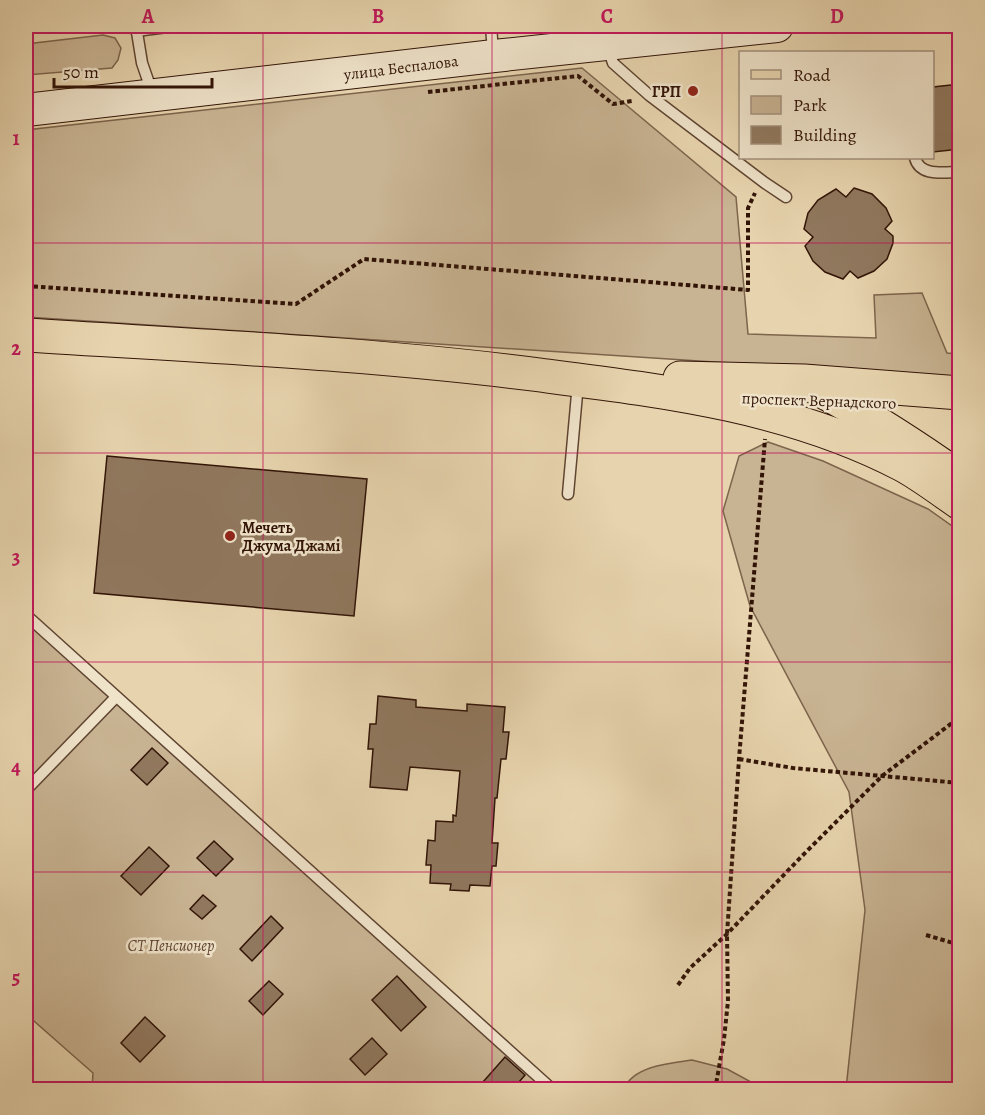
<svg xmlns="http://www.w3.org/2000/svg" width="985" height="1115" font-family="Alegreya,serif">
<rect width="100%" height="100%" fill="#e7d4ae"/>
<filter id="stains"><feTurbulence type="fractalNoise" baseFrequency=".00333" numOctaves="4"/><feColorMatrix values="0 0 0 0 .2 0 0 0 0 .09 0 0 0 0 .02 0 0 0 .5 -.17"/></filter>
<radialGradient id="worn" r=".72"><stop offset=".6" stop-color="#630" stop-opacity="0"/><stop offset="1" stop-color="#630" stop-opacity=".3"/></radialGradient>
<g fill="#c8b392" stroke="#7d644c" stroke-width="1.5">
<path d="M103 35 115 38 121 48 118 60 112 68 26 75V44Z"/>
<path d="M582 68 736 197 748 334 876 338 874 295 922 293 947 353 959 354V378L26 317V130Z"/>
<path d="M768 442 823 461 928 509 959 531V1089H846L865 910 849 792 750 606 723 511 739 456Z"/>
<path d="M26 619 547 1089H92L93 1073 26 1014Z"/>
<path d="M692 1060 727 1069 764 1089H624C633 1066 670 1063 692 1060Z"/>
</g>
<g fill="#90785e" stroke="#321407" stroke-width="1.5">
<path d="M960 84V149L933 152V87Z"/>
<path d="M854 188 872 194 886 208 892 221 885 229 893 236V243L887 259 874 271 858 278 850 271 843 279 825 272 813 261 805 246 813 237 804 229 808 213 818 200 836 189 846 197Z"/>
<path d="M107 456 367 479 354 616 94 593Z"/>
<path d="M378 696 416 700V707L467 711V704L505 707 503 732H509L506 759H501L497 798H495L492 843H498L496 866H492L490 886 470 885 469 891 450 890 451 884 430 883 431 865H426L428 840 435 841 436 821 453 822V815L456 816 460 771 410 767 407 790 370 787 373 749H368L370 724H376Z"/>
<path d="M152 748 168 763 147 785 131 770Z"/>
<path d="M214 841 233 859 216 876 197 858Z"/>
<path d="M149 847 169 866 141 895 121 876Z"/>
<path d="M203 895 216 906 202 919 190 909Z"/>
<path d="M271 916 283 928 252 961 240 949Z"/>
<path d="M397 976 426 1007 401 1031 372 1000Z"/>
<path d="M269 981 283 994 263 1015 249 1001Z"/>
<path d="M145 1017 165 1036 140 1062 121 1043Z"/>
<path d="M372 1038 387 1054 365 1075 350 1059Z"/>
<path d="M505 1057 525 1075 513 1089H491L483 1082Z"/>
</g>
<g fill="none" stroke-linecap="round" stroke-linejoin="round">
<defs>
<g id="service">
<path d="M136 26 142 63 152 92"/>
<path d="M491 26 493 52"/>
<path d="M136 31 175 26"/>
<path d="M608 48 613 63 649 95 765 183 786 197"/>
<path d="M915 158C920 177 944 172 960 172"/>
<path d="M568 494 578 383"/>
<path d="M26 615 553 1090"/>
<path d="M26 790 116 697"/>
</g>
<path id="secondary" d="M26 110 494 56 777 26"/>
<g id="primary">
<path d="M26 335C197 346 369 353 540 375 665 391 790 406 903 465 923 476 941 490 960 503"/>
<path d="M680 378 804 381 960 393"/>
<path d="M813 386C858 410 901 437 943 466"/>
</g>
</defs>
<use href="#service" stroke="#5f4431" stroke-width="13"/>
<use href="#secondary" stroke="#321407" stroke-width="34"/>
<use href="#primary" stroke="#321407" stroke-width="35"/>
<g stroke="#321407" stroke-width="4" stroke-dasharray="4.5 3" stroke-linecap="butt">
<path d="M428 92 578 76 613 104 632 101"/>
<path d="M26 286 296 304 364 259 748 290V208L755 193"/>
<path d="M739 759 793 768 960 783"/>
<path d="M926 935 960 945"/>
<path d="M678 985 690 968 727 934 802 856 882 776 960 717"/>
<path d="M715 1090 724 1039 728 1001 727 934 739 759 765 439"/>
<path d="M951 1090 960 1055"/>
</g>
<use href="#service" stroke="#efe3ca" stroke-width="10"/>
<use href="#secondary" stroke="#efe3ca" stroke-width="32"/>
<use href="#primary" stroke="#e7d4ae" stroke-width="33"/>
</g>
<path fill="none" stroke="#c2185b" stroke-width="1.5" stroke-opacity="0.55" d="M263 26V1090M492 26V1090M722 26V1090M26 243H960M26 453H960M26 662H960M26 872H960"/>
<g fill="#8f2418" stroke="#efe3ca" stroke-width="2">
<circle cx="693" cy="91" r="6"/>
<circle cx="230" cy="536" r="6"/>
</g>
<g text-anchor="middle" stroke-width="5" stroke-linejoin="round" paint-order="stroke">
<g font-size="16" fill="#321407" stroke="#efe3ca">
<text transform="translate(401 67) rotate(-7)" y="6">улица Беспалова</text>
<text transform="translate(819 400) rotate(2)" y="6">проспект Вернадского</text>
</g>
<g font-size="16" font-weight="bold" fill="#321407" stroke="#efe3ca" text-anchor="end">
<text x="681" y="97">ГРП</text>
<text x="242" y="533" text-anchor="start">Мечеть<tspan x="242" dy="18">Джума Джамі</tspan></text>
</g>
<g font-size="16" font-style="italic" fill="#5f4431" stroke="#efe3ca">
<text x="171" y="951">СТ Пенсионер</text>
</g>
</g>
<rect width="985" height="1115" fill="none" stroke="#e7d4ae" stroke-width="66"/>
<rect x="739" y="51" width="195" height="108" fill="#efe3ca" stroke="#a3907c" stroke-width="1.5"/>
<rect x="751" y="70" width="30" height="9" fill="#e7d4ae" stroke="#a3907c" stroke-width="1.5"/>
<text x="793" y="81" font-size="18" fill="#321407">Road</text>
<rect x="751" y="96" width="30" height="18" fill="#c8b392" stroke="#a3907c" stroke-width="1.5"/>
<text x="793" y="111" font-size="18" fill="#321407">Park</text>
<rect x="751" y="126" width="30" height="18" fill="#90785e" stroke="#a3907c" stroke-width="1.5"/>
<text x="793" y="141" font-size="18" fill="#321407">Building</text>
<path d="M54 78v9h158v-9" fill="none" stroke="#321407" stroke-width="3"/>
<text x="63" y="78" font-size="18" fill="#321407" stroke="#efe3ca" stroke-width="4.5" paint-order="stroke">50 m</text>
<rect x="33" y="33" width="919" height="1049" fill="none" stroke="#c2185b" stroke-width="2"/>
<g font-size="20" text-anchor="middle" font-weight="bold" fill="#c2185b">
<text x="148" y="23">A</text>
<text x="378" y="23">B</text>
<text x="607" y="23">C</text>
<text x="837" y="23">D</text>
<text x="16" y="145">1</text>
<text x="16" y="355">2</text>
<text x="16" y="564">3</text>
<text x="16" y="774">4</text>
<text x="16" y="984">5</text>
</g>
<rect width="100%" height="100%" filter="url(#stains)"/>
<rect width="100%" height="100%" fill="url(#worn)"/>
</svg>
